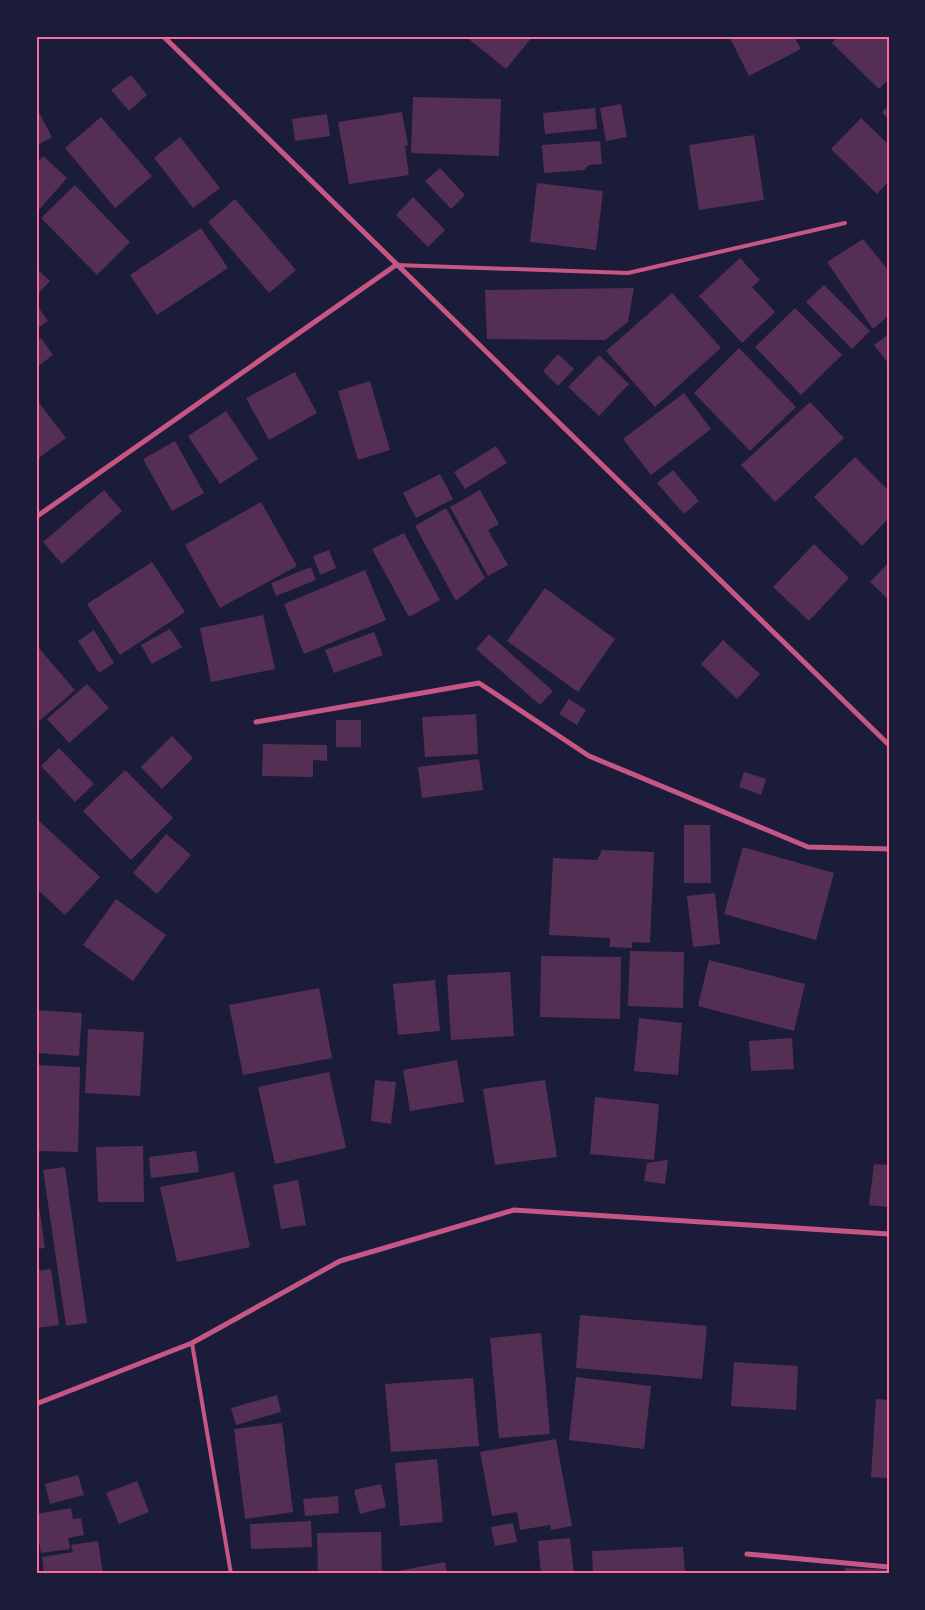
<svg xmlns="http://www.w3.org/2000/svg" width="925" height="1610" font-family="'Times New Roman',serif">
<rect width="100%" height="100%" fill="#1b1b3a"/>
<g fill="#542f53">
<path d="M465 36H533L506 69Z"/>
<path d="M729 36H794L801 49 749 76Z"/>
<path d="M838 36H889V79L879 89 832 43Z"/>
<path d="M131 75 147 95 129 111 111 90Z"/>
<path d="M413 97 501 99 499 156 411 153Z"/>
<path d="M621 104 627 137 606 141 600 108Z"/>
<path d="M889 105V120L882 112Z"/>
<path d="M36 107 52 137 36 146Z"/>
<path d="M595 108 597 129 545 134 543 113Z"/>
<path d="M402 112 408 145 405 146 409 175 349 184 338 122Z"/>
<path d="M327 114 330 136 295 141 292 119Z"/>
<path d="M101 117 152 176 115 208 65 148Z"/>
<path d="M861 118 889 145V181L877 194 831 149Z"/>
<path d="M754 135 764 200 699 210 689 145Z"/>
<path d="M180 137 220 188 193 208 154 158Z"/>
<path d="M600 141 602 164 589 165 584 170 544 173 542 145Z"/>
<path d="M43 156 67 178 36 213V164Z"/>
<path d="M440 168 465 195 451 209 425 181Z"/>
<path d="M537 183 603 191 596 250 530 242Z"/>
<path d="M75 185 130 242 97 275 41 218Z"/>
<path d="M413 197 445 230 428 247 396 215Z"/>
<path d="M235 199 296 270 269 293 208 222Z"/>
<path d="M201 228 228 268 157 315 130 275Z"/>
<path d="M863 239 889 271V315L873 329 827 262Z"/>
<path d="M740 258 760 280 752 287 775 312 742 343 699 296Z"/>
<path d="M36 268 50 281 36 296Z"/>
<path d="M824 285 870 331 852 349 806 302Z"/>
<path d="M634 288 628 322 605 340 487 339 485 290Z"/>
<path d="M672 293 721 348 655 407 606 351Z"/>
<path d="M39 308 48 321 36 329V310Z"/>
<path d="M795 308 842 355 801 395 755 347Z"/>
<path d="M889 334V364L874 345Z"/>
<path d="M41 338 53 355 36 368V342Z"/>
<path d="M739 348 796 407 750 451 694 393Z"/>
<path d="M558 354 574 369 558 386 543 371Z"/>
<path d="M599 355 629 384 599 416 568 387Z"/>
<path d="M295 372 317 413 269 440 246 398Z"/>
<path d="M370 381 390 450 358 460 338 391Z"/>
<path d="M684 393 711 429 651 475 623 439Z"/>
<path d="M36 399 66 438 36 460Z"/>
<path d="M810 402 844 438 775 502 741 465Z"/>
<path d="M226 411 258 459 220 484 188 436Z"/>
<path d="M175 441 204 493 172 511 143 459Z"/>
<path d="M496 446 507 463 465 489 454 472Z"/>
<path d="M855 457 889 491V518L862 546 814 497Z"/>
<path d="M673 470 699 501 684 514 657 483Z"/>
<path d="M440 474 453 499 416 518 403 493Z"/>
<path d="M104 490 122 511 62 564 43 542Z"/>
<path d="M480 490 499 524 488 530 508 565 488 576 450 507Z"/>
<path d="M261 502 297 566 220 608 185 545Z"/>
<path d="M446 508 485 578 456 601 415 526Z"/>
<path d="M404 533 440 600 409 617 372 549Z"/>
<path d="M814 544 849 578 809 621 773 587Z"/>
<path d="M329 550 336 568 320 575 313 556Z"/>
<path d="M152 562 185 612 120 655 87 604Z"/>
<path d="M889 562V600L870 582Z"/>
<path d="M311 567 316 580 276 596 271 583Z"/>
<path d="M365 570 386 620 304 654 284 604Z"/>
<path d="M545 588 615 639 578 692 507 641Z"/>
<path d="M263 615 275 669 211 682 200 628Z"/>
<path d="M170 629 182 647 152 664 141 645Z"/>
<path d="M94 630 114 663 99 673 78 641Z"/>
<path d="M374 632 383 655 334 673 325 650Z"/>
<path d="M489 634 553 691 540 705 476 649Z"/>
<path d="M723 640 760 674 737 699 701 664Z"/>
<path d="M36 645 75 690 36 724Z"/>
<path d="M87 684 109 708 69 743 47 719Z"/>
<path d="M569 699 586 710 577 725 559 714Z"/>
<path d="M476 714 478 754 425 757 422 717Z"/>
<rect x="336" y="720" width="25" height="27"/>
<path d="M172 736 193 758 162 789 141 767Z"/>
<path d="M263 744 327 745V761L313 760V777L262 776Z"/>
<path d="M59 748 94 784 75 802 41 766Z"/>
<path d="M479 759 483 790 422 798 418 767Z"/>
<path d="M125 770 173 818 131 860 83 811Z"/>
<path d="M744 772 766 779 761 795 739 787Z"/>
<path d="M40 822 100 877 65 915 36 888V826Z"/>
<path d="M684 825H710L711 883H684Z"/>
<path d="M166 834 191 855 157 894 133 873Z"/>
<path d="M743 847 834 873 816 940 724 914Z"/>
<path d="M602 850 654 852 650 943 632 942V948L610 947V938L549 935 553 858 597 860Z"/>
<path d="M715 893 720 944 693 947 687 896Z"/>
<path d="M116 899 166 935 133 981 83 945Z"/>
<path d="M630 951 684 952 683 1008 628 1006Z"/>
<path d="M541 956 621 957 620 1019 540 1017Z"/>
<path d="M709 960 805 984 794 1031 698 1006Z"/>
<path d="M510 972 514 1036 451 1040 447 975Z"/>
<path d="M435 980 440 1031 398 1035 393 984Z"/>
<path d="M319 988 332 1058 243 1075 229 1005Z"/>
<path d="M36 1010 82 1013 79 1056 36 1053Z"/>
<path d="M639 1018 682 1023 678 1075 634 1071Z"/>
<path d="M88 1029 144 1032 140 1096 85 1093Z"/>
<path d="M792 1038 794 1069 751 1071 749 1041Z"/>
<path d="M457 1060 464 1102 410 1111 403 1070Z"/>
<path d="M36 1065 80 1067 78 1152 36 1151Z"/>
<path d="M329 1072 346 1148 275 1164 258 1087Z"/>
<path d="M375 1080 396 1082 391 1124 371 1121Z"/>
<path d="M545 1080 557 1157 495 1165 483 1089Z"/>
<path d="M595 1097 659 1104 654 1160 590 1154Z"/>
<path d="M143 1146 144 1202H98L96 1147Z"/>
<path d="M196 1151 199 1172 151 1178 149 1157Z"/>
<path d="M668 1160 665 1184 644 1181 647 1163Z"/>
<path d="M874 1164 889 1165V1207L869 1205Z"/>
<path d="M65 1167 87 1323 66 1326 43 1170Z"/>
<path d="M234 1172 250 1247 177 1262 160 1187Z"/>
<path d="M298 1180 306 1225 281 1229 273 1185Z"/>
<path d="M36 1192H37L45 1248 36 1249Z"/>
<path d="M51 1269 59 1325 36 1328V1271Z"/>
<path d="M580 1315 707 1326 702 1379 576 1368Z"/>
<path d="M541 1333 550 1434 499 1438 490 1338Z"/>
<path d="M734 1362 798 1366 796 1410 731 1406Z"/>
<path d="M576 1377 651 1386 644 1449 569 1440Z"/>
<path d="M473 1378 479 1446 391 1452 385 1384Z"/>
<path d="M277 1395 281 1412 236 1425 231 1408Z"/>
<path d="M876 1399 889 1400V1478L871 1477Z"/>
<path d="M282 1423 293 1512 245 1519 234 1429Z"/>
<path d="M556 1439 572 1526 551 1530 550 1525 520 1530 517 1512 492 1516 480 1452Z"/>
<path d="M437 1459 443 1522 400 1526 395 1463Z"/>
<path d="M78 1475 84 1495 50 1504 45 1484Z"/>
<path d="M137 1481 149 1512 119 1524 106 1493Z"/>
<path d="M381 1484 386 1507 360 1514 354 1490Z"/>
<path d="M338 1496 339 1513 305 1516 303 1499Z"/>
<path d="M71 1508 73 1519 81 1518 84 1535 68 1538 70 1549 41 1553 36 1526V1514Z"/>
<path d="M311 1521 312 1547 251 1549 250 1524Z"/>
<path d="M513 1523 517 1542 495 1546 491 1527Z"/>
<path d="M381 1532 382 1574H318L317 1533Z"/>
<path d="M570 1538 574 1574H541L538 1541Z"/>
<path d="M98 1541 103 1574H44L42 1557 73 1552 71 1545Z"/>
<path d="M683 1547 685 1574H593L592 1551Z"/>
<path d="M445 1562 447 1574H392V1572Z"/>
<path d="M845 1568 889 1570V1574H845Z"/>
</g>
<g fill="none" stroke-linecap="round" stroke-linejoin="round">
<g stroke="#c65784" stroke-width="4">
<path d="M396 265 628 273 845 223"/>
<path d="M192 1343 231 1574"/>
</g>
<g stroke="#c65784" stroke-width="5">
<path d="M163 36 889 745"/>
<path d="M36 517 396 265"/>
<path d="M256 722 479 683 589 756 808 847 889 849"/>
<path d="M36 1404 192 1343 340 1261 514 1210 889 1234"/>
<path d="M747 1554 889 1567"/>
</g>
</g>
<rect width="925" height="1610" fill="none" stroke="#1b1b3a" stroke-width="75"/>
<rect x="38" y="38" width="850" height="1534" fill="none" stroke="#ff6b9d" stroke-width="2"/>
</svg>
